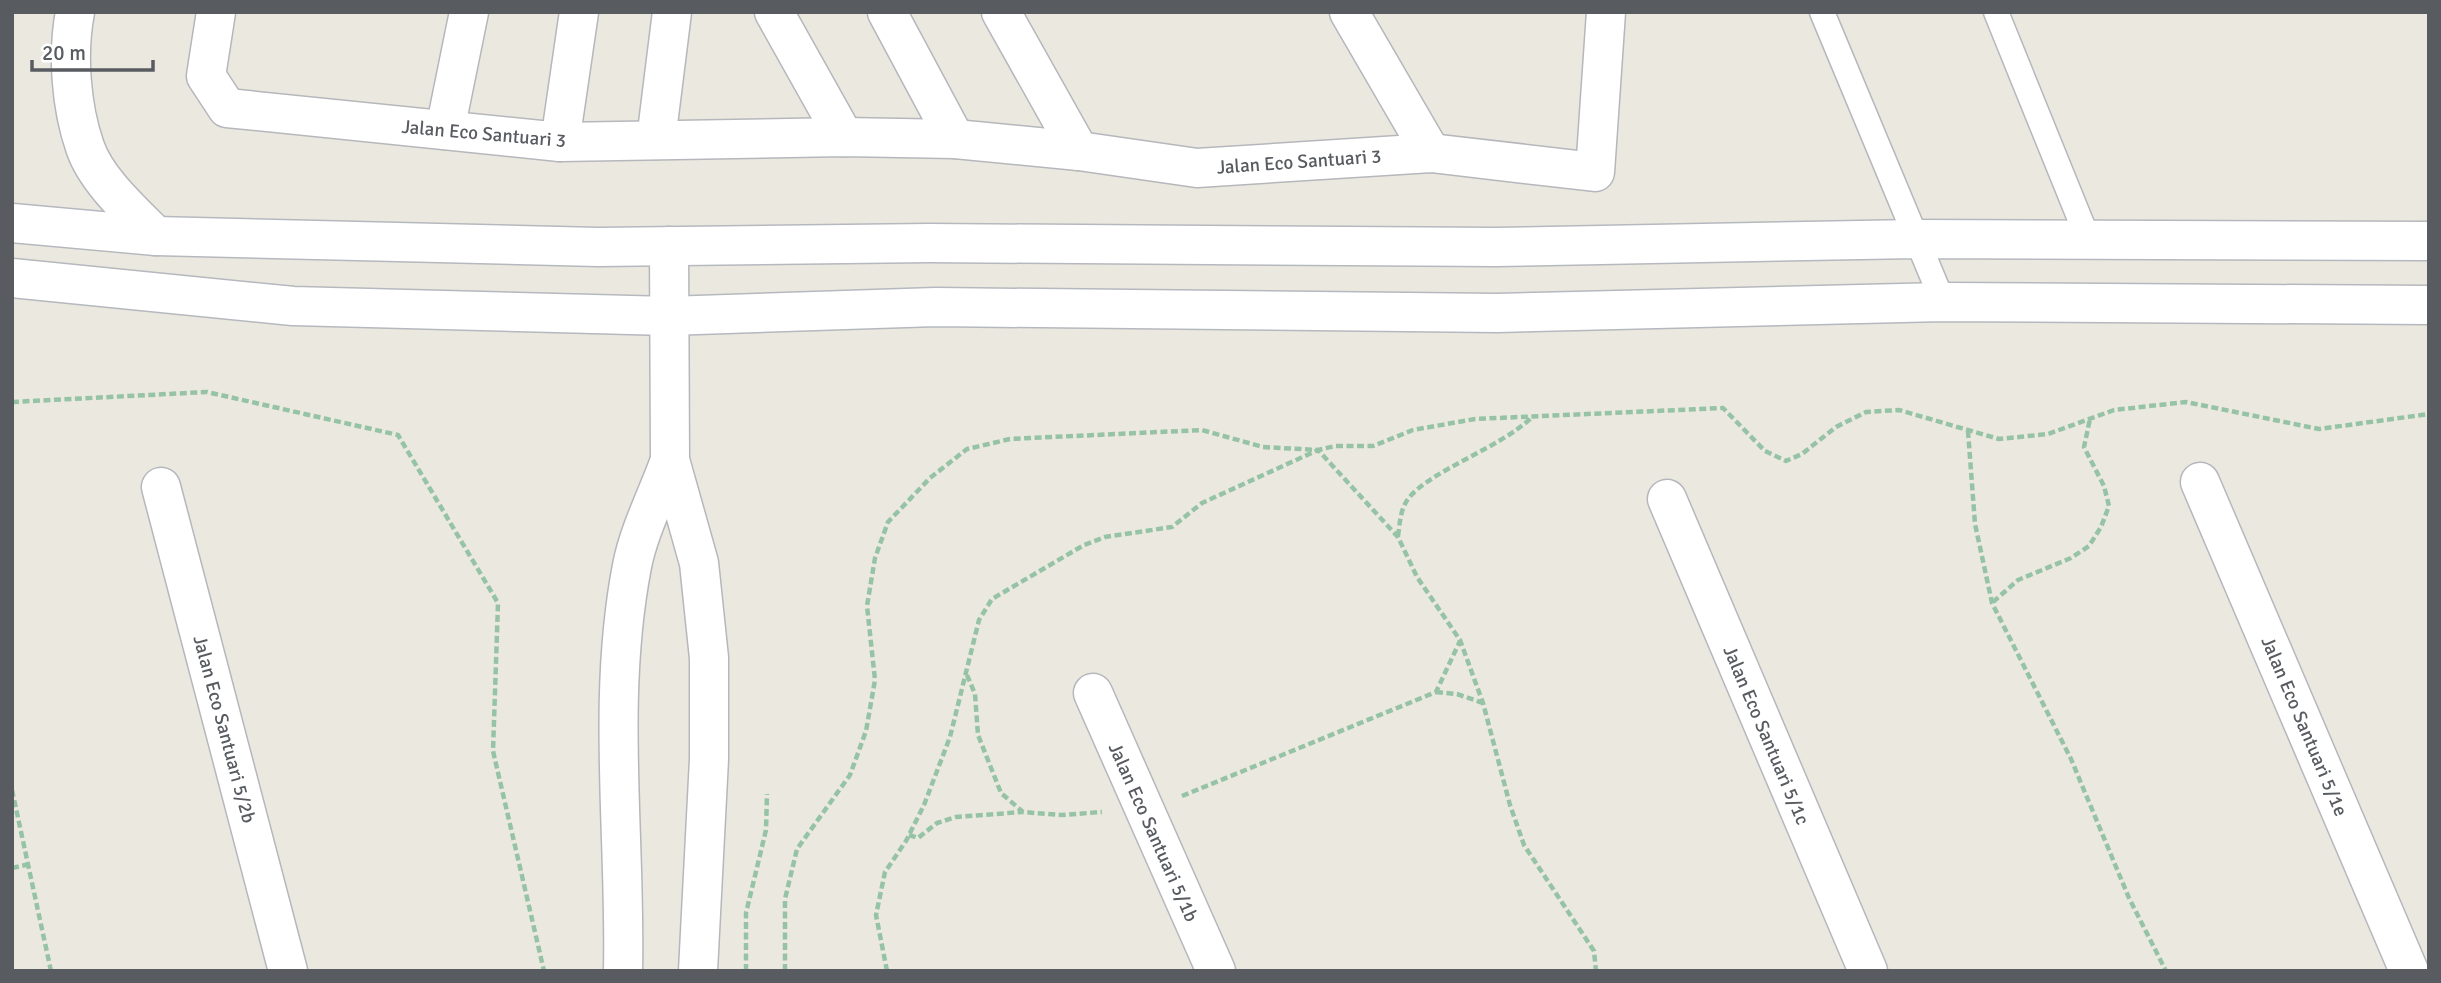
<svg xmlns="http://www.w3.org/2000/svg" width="2441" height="983" font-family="Signika,sans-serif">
<rect width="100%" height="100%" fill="#ebe9df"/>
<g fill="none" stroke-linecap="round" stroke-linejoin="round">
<defs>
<g id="lane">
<path d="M1822 12 1943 302"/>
<path d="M1996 12 2088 239"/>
</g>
<g id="street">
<path d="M75 12C67 54 71 107 85 147 96 180 132 212 156 236"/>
<path d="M216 12 206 76 227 108 560 142 844 137 955 139 1079 151 1197 168 1431 153 1595 172 1606 12"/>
<path d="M774 12 844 137"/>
<path d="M887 12 955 139"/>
<path d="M1001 12 1079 151"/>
<path d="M1349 12 1431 153"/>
<path d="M445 130 469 12"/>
<path d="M656 140 672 12"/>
<path d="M560 142 579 12"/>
<path d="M669 246 670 460 699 563 709 658V759L698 971"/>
<path d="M2200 482 2409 971"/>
<path d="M161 487 288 971"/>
<path d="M1667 499 1868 971"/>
<path d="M1093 693 1216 971"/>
<path d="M623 971C626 836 606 700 632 566 639 530 658 494 670 460"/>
</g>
<g id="secondary">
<path d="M12 223 156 236 598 247 929 243 1495 247 1915 239 2429 241"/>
<path d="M12 278 293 306 668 316 936 307 1497 313 1943 302 2429 305"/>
</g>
</defs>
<use href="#lane" stroke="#b5b7bc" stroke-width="27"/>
<use href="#street" stroke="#b5b7bc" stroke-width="41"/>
<use href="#secondary" stroke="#b5b8be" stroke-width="41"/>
<g stroke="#96c3a6" stroke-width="4.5" stroke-dasharray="7 3.5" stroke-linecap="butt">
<path d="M12 402 207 392 398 435 498 603 493 751 544 971"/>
<path d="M1968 431 1975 524 1992 603 2071 759 2129 898 2166 971"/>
<path d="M1398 536C1400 523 1400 510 1408 499 1429 471 1500 448 1531 418"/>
<path d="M1993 602 2018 580 2071 558 2089 546 2101 527 2109 506 2104 486 2084 447 2090 419"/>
<path d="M967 675 975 694 978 735 1001 793 1023 812 1061 815 1102 812"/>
<path d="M1436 692 1457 694 1483 703"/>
<path d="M12 790 51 971"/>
<path d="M1182 796 1436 692 1460 641"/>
<path d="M909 835 918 838 937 823 956 817 1022 812"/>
<path d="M12 868 30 864"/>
<path d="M746 971V913L766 830 767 794"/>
<path d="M785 971V899L797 849 850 775 866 731 875 680 867 606 875 558 888 522 930 478 967 449 1010 439 1202 430 1263 447 1318 450 1335 446H1373L1413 430 1475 419 1723 408 1765 451 1786 461 1802 454 1836 427 1866 412 1899 410 1999 439 2048 434 2114 410 2186 402 2319 429 2429 414"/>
<path d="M887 971 876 915 885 872 906 841 924 805 950 737 979 620 992 599 1084 545 1105 537 1172 527 1202 503 1318 450 1398 537 1417 577 1460 640 1483 703 1510 805 1524 845 1594 951 1596 971"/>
</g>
<use href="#lane" stroke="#fff" stroke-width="24"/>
<use href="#street" stroke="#fff" stroke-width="38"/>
<use href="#secondary" stroke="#fff" stroke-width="38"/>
</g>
<g text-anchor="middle" stroke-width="6" stroke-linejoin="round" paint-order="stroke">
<g font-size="19" fill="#585b60" stroke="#fff">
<text transform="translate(484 133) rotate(5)" y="7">Jalan Eco Santuari 3</text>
<text transform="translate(1299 161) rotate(-4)" y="7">Jalan Eco Santuari 3</text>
<text transform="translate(2305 726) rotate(67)" y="7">Jalan Eco Santuari 5/1e</text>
<text transform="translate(225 729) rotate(75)" y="7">Jalan Eco Santuari 5/2b</text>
<text transform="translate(1767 735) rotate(67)" y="7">Jalan Eco Santuari 5/1c</text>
<text transform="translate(1154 832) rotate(66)" y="7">Jalan Eco Santuari 5/1b</text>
</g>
</g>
<rect width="2441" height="983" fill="none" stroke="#585b60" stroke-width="28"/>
<path d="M32 60v10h121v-10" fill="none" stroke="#585b60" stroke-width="3.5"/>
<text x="42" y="60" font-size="21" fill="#585b60" stroke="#ffffff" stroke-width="5" paint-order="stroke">20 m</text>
</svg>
